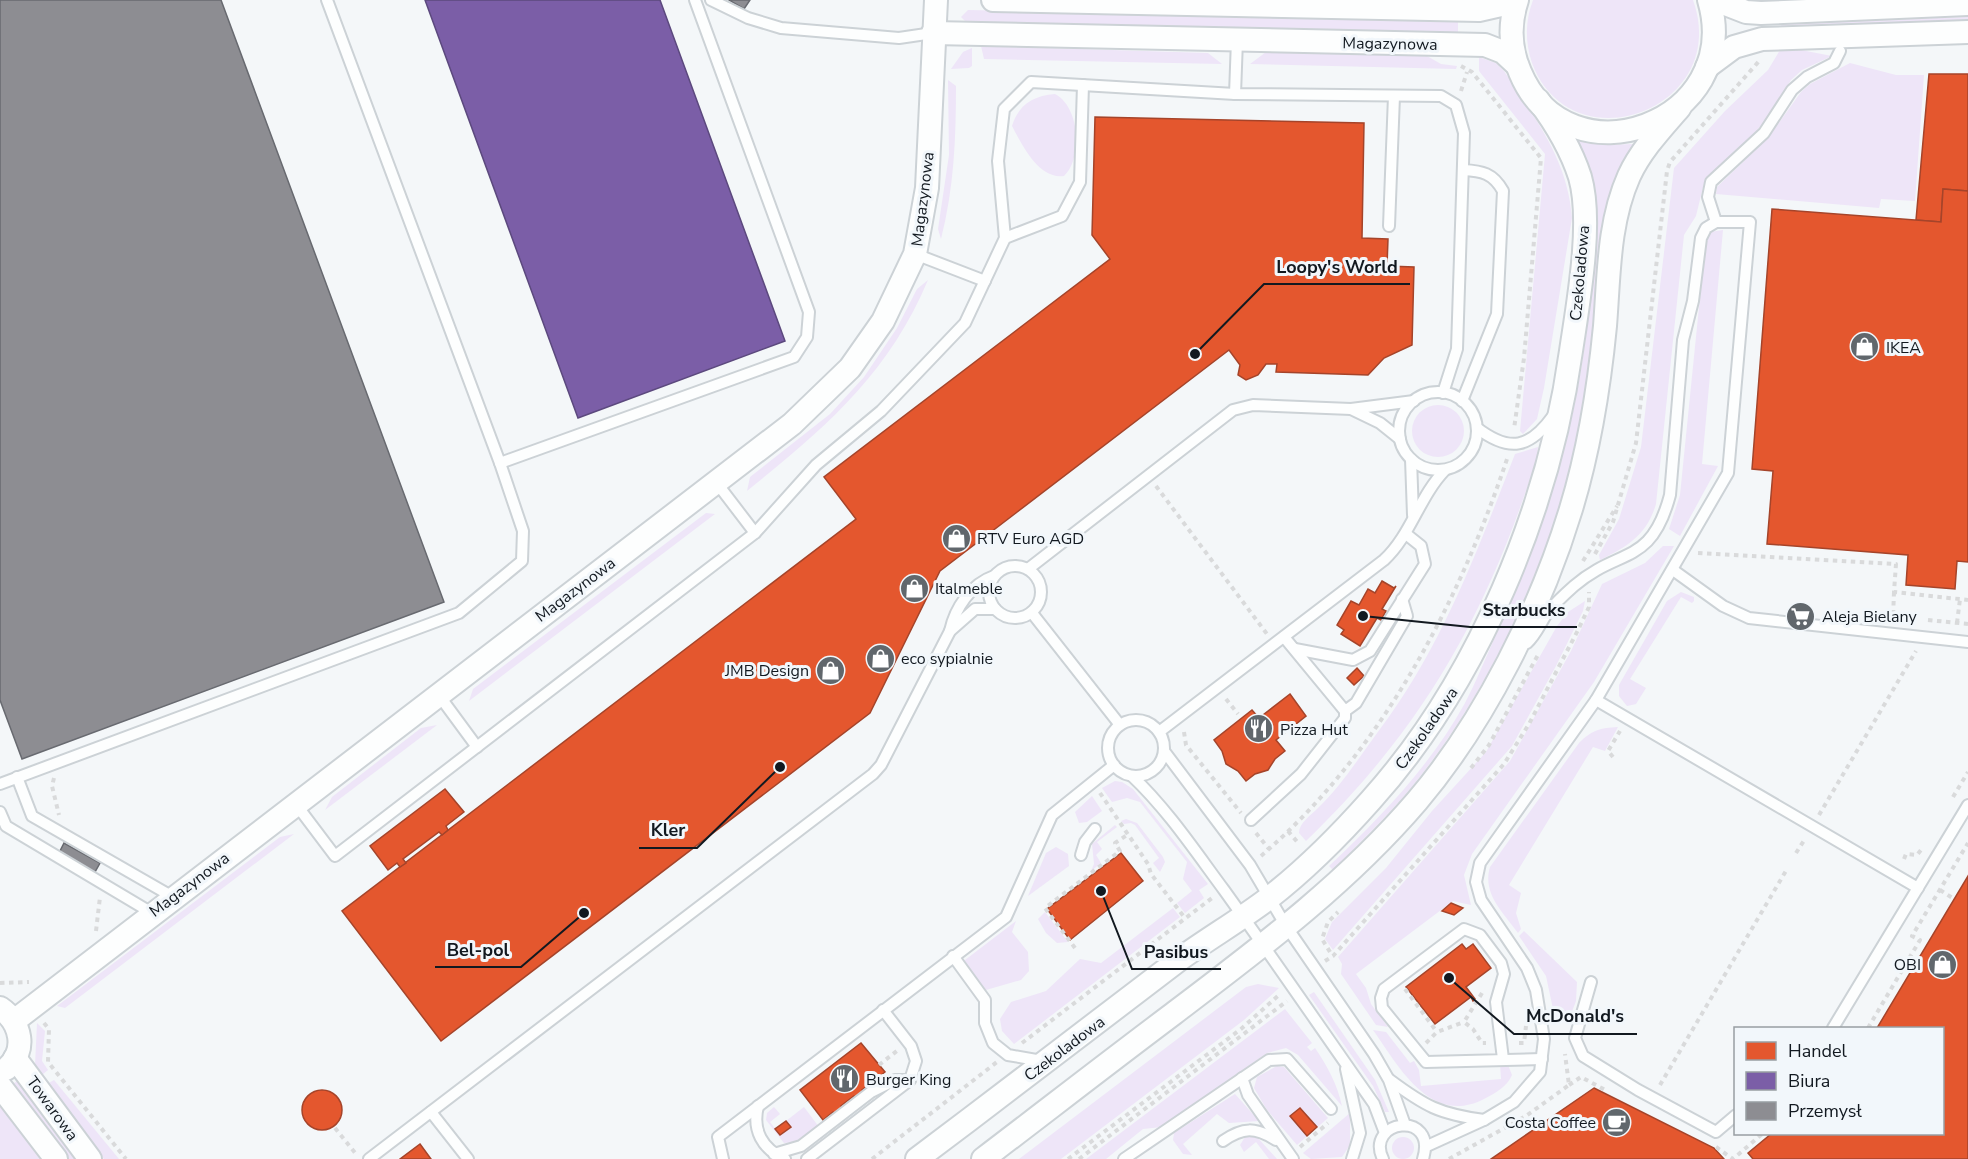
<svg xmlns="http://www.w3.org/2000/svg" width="1968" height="1159" font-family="'Nunito Sans',sans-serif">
<rect width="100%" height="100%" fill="#f4f7f9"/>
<g fill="#eee5f8">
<path d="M1533 0H1693C1732 109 1571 168 1532 63 1525 42 1525 21 1533 0Z"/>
<path d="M968 10 1458 20V34L968 24 961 17Z"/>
<path d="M1968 17V22L1781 28V23Z"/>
<path d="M981 46 1208 53 1222 64 984 59Z"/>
<path d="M972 48V66L969 68 951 69 963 52Z"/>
<path d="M1780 50H1801L1832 56 1802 70 1791 80 1767 119 1749 139 1705 179 1696 216 1684 235 1656 504C1647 535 1627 547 1600 560L1599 555 1619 519 1641 447 1674 168 1725 111 1768 70Z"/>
<path d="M1266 52 1427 56 1441 64 1457 66 1456 69 1250 64Z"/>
<path d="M1479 57 1496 63 1504 71C1535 118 1568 160 1572 218L1544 388 1537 419 1523 434 1520 431 1545 154 1479 71Z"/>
<path d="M1850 63 1896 75H1924L1915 201 1881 199 1879 208 1716 194 1717 187 1768 138 1801 92 1810 84Z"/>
<path d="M948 80 956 86C956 139 954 188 941 239L938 229 949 155Z"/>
<path d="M1055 94C1080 107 1083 158 1064 176 1039 180 1022 145 1012 126 1019 104 1033 96 1055 94Z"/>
<path d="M1577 140 1605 145 1633 144C1588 215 1599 306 1587 386 1565 528 1502 676 1411 788 1387 817 1359 843 1333 870L1329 866C1380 818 1431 765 1465 703 1476 682 1485 659 1495 637 1551 516 1581 414 1592 280 1596 232 1603 185 1577 140Z"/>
<path d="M1723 230 1702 464 1718 466 1680 536 1669 529 1680 495 1706 238 1710 232Z"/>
<path d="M928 280C888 375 825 428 747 491L750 477 830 414 864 377 897 328 917 289Z"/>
<circle cx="1438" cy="431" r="26"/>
<path d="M1538 447 1537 458C1487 614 1424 727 1306 841L1299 833C1299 823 1311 815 1318 808 1342 785 1360 756 1380 729 1442 647 1478 549 1515 454Z"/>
<path d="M706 513 715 514 469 701 473 689Z"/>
<path d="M1663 546H1674L1594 682 1472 854 1464 875 1471 905 1453 901 1356 974 1366 988 1371 1004 1388 1027 1376 1025 1341 974 1342 964 1338 957 1510 761 1571 651 1602 584 1645 563Z"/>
<path d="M1681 592 1694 597V601L1692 603 1681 597 1630 679 1646 688 1636 704 1627 706 1619 696V685L1667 601Z"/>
<path d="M1585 601 1583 611 1556 666 1512 746 1333 950 1325 939 1332 922 1386 868 1432 811 1486 752 1557 626 1568 612Z"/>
<path d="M437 725 325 810 332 797 421 728Z"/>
<path d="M1618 727 1605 751 1593 747 1509 885 1521 893 1516 913 1521 929 1518 933C1503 912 1482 894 1490 867L1579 743C1592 730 1600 728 1618 727Z"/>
<path d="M1115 781 1122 782 1133 789 1208 884 1199 890 1204 898 1185 913 1177 903 1192 891 1183 879 1187 862 1140 802 1127 798 1112 802 1102 788Z"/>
<path d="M1092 796 1102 811 1087 822 1079 823 1075 812Z"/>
<path d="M1126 819 1137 823 1163 857 1165 862 1160 872 1153 863 1159 858 1135 825 1131 823 1124 824 1121 821Z"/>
<path d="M1115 825 1117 827 1097 842 1102 849 1096 855 1101 863 1091 871 1094 864 1092 844Z"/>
<path d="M294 834 65 1008 57 1006 280 837Z"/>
<path d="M1056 847 1068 854 1069 866 1028 896 1046 853Z"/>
<path d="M1173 908 1180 917 1014 1044 1002 1031 1000 1019 1011 1002 1046 991 1080 959 1101 963Z"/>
<path d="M1045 912 1068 942 1057 943 1046 933 1038 919Z"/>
<path d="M1016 921 1012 932 1028 952 1029 971 1021 980 986 990 965 964V960Z"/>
<path d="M1524 931 1577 982 1576 1001 1568 1022 1556 1023 1546 976 1519 936Z"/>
<path d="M1258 984 1279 988 1244 1020 1061 1159H1019L1246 987Z"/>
<path d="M1314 992 1375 1080 1389 1112H1385L1373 1086 1309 995Z"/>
<path d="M1285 1009 1312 1043 1307 1047 1311 1051 1315 1048C1328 1067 1337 1084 1342 1106L1298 1055 1286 1048 1267 1053 1162 1127 1143 1129 1106 1159H1086Z"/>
<path d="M37 1023 45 1031 42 1061 48 1070 42 1075 35 1065Z"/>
<path d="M1373 1030 1386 1032 1410 1063 1414 1061 1419 1070 1421 1086 1501 1079 1500 1064 1508 1065 1512 1075C1507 1087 1495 1093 1484 1099 1430 1127 1398 1065 1373 1030Z"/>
<path d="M1277 1066 1284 1067 1328 1118 1297 1145 1267 1110 1254 1088 1257 1077Z"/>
<path d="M54 1080 119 1159H104L47 1084Z"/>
<path d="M17 1081 76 1159H69L13 1084Z"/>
<path d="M1235 1094 1259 1121 1229 1123 1217 1114 1183 1144 1192 1155 1183 1154 1173 1140 1174 1133Z"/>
<path d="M0 1106 40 1159H0Z"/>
<path d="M774 1107 780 1114 770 1122 780 1135 791 1127 786 1121 804 1107 819 1127 800 1142 784 1143 766 1120 767 1113Z"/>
<path d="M1350 1113V1145L1342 1157 1311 1159 1303 1153Z"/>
<path d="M1245 1137H1257L1277 1159H1269L1256 1142 1244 1152 1240 1145Z"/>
<circle cx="1403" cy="1148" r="11"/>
</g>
<g fill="#e4572e" stroke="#a5442a" stroke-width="1.5">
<path d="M1929 74H1968V191L1943 189 1941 222 1916 220Z"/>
<path d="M1095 117 1364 123 1362 238 1388 239 1387 266 1414 267 1412 345 1384 358 1368 375 1276 372 1277 364H1266L1258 375 1246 380 1238 375 1240 365 1229 350 940 571 870 713 441 1041 342 911 856 519 824 477 1110 259 1092 235Z"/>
<path d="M1943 189 1968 191V562L1957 561 1955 589 1906 585 1908 555 1767 544 1773 471 1752 469 1772 209 1941 222Z"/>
<path d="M1382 581 1394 588 1396 586 1382 609 1386 611 1381 620 1377 618 1360 646 1341 634 1344 630 1337 625 1351 601 1359 605 1368 589 1375 593Z"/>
<path d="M1357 668 1364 676 1354 685 1347 678Z"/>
<path d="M1290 694 1306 716 1276 740 1285 751 1275 759 1268 770 1255 774 1246 781 1238 771 1226 764 1222 751 1214 740 1252 710 1259 718Z"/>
<path d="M445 789 464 812 446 826 448 830 442 835 439 832 403 859 406 863 400 867 397 863 388 870 370 846Z"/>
<path d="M1121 853 1143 881 1070 940 1047 909Z"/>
<path d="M1968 876V1159H1753L1748 1153 1771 1134H1942V1028H1877Z"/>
<path d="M1451 903 1463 908 1454 915 1442 911Z"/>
<path d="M1462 944 1466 949 1473 944 1491 968 1466 987 1475 999 1473 1001 1471 997 1435 1024 1406 987Z"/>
<path d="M861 1043 885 1072 862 1090 865 1092 857 1099 854 1096 841 1106 843 1109 835 1115 833 1112 823 1120 800 1090Z"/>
<path d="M1594 1088 1714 1148 1724 1159H1491Z"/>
<circle cx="322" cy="1110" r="20"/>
<path d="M1300 1108 1317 1127 1307 1136 1290 1116Z"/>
<path d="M786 1121 791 1127 780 1135 775 1129Z"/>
<path d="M420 1144 431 1159H400Z"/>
</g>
<path fill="#7b5ea7" stroke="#5c497e" stroke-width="1.5" d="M425 0H660L785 341 578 418Z"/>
<g fill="#8d8d92" stroke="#686a70" stroke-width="1.5">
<path d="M0 0H221L444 602 22 759 0 700Z"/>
<path d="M729 0H750L744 9Z"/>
<path d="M64 843 100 863 95 872 59 853Z"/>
</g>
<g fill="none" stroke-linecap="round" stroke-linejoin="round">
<defs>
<g id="lane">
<path d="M711 0 748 18 781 28 899 38 933 33"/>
<path d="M1235 94 1237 40"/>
<path d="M1716 222 1708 197 1711 182 1764 133 1792 90 1807 77 1834 63 1840 51"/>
<path d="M1389 226 1394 96"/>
<path d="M1005 238 1062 216 1080 182 1083 85"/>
<path d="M915 254 985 281"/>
<circle cx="1438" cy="431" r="39"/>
<path d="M1462 401 1497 314 1503 191C1493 173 1482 171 1463 170"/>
<path d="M1351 409 1380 423 1400 439"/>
<path d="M1477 428C1510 453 1530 448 1553 416"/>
<path d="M1411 459 1413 515"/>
<path d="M500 463 794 357 807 337 809 312 695 0"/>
<path d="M716 482 755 533"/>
<circle cx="1015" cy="592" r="26"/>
<path d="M1028 569 1233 410 1253 405 1351 409 1414 401"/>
<path d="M1673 570 1723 606 1749 618 1968 642"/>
<path d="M1032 613 1120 725"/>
<path d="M950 631C955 608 971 584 994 576"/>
<path d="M1295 649 1353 660 1370 651 1425 564 1421 546 1406 534"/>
<path d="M438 694 477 747"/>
<path d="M1596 700 1918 888"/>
<path d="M1345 711 1356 703 1407 616 1402 599"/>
<circle cx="1136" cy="748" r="28"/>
<path d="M1159 732 1384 560C1411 535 1419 497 1445 470"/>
<path d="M1164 751 1250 865 1286 926 1374 1054 1389 1080 1405 1125"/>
<path d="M1132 776C1167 809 1195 851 1224 890 1275 961 1324 1033 1374 1104L1385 1133"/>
<path d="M17 777 32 816 173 897"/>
<path d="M0 784 459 613 522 561 523 531 500 463 327 0"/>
<path d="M295 803 335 856 755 533 816 465 881 411 965 323 1005 238 998 161 1004 109 1031 82 1235 94 1441 96 1456 105 1464 133 1457 349 1443 393"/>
<path d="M0 812 6 826 152 913"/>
<path d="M1251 820 1301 774 1345 718V711L1284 637"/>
<path d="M1081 855 1085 842 1095 829"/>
<path d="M953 956 985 1000V1023L993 1043 1008 1055 1042 1061"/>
<path d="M1591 982 1575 1038 1583 1056 1638 1090 1716 1132 1736 1115"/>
<path d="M1833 1028 1968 805"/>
<path d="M1503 1059 1496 1002 1504 974 1501 963 1480 935 1464 929 1384 989 1381 998 1382 1008 1426 1062 1542 1059"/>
<path d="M1346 1069 1360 1133 1352 1159"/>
<path d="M1242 1078 1248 1095 1293 1159"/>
<path d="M1390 1080C1425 1106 1439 1114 1484 1120"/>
<path d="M758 1106C752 1130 762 1149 785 1159"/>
<path d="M431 1112 468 1159"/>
<path d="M1223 1141C1243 1127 1255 1127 1276 1140"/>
<path d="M1427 1146 1484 1120 1514 1102 1540 1072 1544 1039 1536 990 1527 968 1481 900 1476 882 1480 863 1596 700 1728 473 1750 222H1716L1706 228 1701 238 1693 301 1683 340 1670 495C1651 567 1619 547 1574 586 1565 594 1555 603 1548 612 1541 622 1536 635 1527 643"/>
<path d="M774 1154 801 1146 871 1092 895 1080H910"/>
<path d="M369 1159 873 774 881 765 950 631 975 609H995"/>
<path d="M723 1159 718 1137 1006 917 1052 815 1114 765"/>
<path d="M807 1159 910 1080 916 1061 911 1046 883 1010"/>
<path d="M1124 1159 1269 1060 1287 1059 1331 1109"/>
<path d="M1383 1159C1364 1120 1438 1109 1423 1159"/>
</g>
<g id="street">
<path d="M993 0 1479 10 1501 5 1510 0"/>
<path d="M1517 0C1509 24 1510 49 1520 72 1568 187 1745 123 1709 0"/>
<path d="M1715 0 1746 12 1761 13 1968 4"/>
<path d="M933 33 1485 45 1503 52 1517 65"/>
<path d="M1707 67 1734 47 1762 39 1968 32"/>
<path d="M0 1008C21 1022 28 1051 6 1069"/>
<path d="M14 1021 792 424 850 368 883 321 915 254 927 188 936 0"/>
<path d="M15 1058 90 1159"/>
<path d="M0 1086 56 1159"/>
<path d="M917 1159C1005 1093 1092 1026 1180 959 1209 938 1240 920 1269 898 1305 870 1340 835 1371 800 1478 681 1549 509 1571 351 1578 304 1593 222 1580 177 1571 149 1556 124 1538 100"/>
<path d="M983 1159C1046 1111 1109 1062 1173 1014 1260 948 1346 884 1417 801 1485 721 1541 608 1571 509 1589 450 1599 388 1605 326 1609 276 1608 223 1629 176 1641 150 1661 129 1680 107"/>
</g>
</defs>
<use href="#lane" stroke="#ccd2d6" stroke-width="14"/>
<use href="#street" stroke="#ccd2d6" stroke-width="26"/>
<g stroke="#d9dadb" stroke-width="4" stroke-dasharray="4.5 4.5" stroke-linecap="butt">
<path d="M1461 66 1472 72 1541 158 1524 358 1514 429"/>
<path d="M1461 91 1467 72"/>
<path d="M1156 486 1267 634"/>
<path d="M1698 553 1896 564 1894 592 1968 600"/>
<path d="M1595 554 1613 522 1636 443 1667 171 1670 162 1760 60"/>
<path d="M1583 561 1617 506"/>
<path d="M1894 592 1893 618H1896"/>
<path d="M1928 620 1968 624"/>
<path d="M1957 623 1960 599"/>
<path d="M1226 699 1238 714"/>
<path d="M1184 732 1186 745 1241 813"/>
<path d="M1613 757 1608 751 1620 731"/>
<path d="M1471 768 1489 745 1539 653"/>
<path d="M54 778 52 786 59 815"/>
<path d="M1100 793 1148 864 1151 874 1185 918"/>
<path d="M1953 797 1968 772"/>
<path d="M1819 815 1916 651"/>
<path d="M1288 831 1299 844"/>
<path d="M1256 833 1269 849"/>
<path d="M1796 853 1805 839"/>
<path d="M1261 856C1380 754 1459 604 1508 456"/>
<path d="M1904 859 1906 854 1917 855 1921 850"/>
<path d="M1940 890 1954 899"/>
<path d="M96 931 100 897"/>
<path d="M1075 948 1045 908 1120 851 1115 843 1127 835"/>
<path d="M1330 952 1322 939 1328 922 1338 912"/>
<path d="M1325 961 1333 956 1504 764 1529 724 1578 630 1589 607V592"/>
<path d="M0 983 29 982"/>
<path d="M1405 989 1437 1032"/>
<path d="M1482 993 1464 1022 1473 1029 1482 1043H1486"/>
<path d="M44 1023 49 1029 48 1062 126 1159"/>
<path d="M1868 1028 1920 940 1912 936 1968 843"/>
<path d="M1022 1043 1212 898"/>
<path d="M1426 1043 1437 1032 1464 1022"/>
<path d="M1519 1043H1524L1526 1026"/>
<path d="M879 1065 898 1050"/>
<path d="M1569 1085 1581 1077 1607 1091"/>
<path d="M1660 1085 1787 869"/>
<path d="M335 1128 356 1154"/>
<path d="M1300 1147 1328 1123"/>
<path d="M1716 1147 1733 1159 1762 1134"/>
<path d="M872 1159 997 1062"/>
<path d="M1068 1159 1241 1029 1280 994"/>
<path d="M1079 1159 1287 1001"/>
<path d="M1449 1159 1526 1116 1569 1085 1565 1054"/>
</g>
<use href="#lane" stroke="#fdfefe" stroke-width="10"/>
<use href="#street" stroke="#fdfefe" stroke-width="22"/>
</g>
<defs>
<symbol id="shop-disc" viewBox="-11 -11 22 22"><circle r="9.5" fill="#61676c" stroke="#f2f7fb"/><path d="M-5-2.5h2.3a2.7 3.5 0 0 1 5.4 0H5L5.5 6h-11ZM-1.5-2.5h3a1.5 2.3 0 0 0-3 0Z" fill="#fff"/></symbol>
<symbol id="supermarket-disc" viewBox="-11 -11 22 22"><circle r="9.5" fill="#61676c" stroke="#f2f7fb"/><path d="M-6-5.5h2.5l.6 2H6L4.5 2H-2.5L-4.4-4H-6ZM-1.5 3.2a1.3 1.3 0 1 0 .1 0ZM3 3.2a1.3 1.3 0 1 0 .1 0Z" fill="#fff"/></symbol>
<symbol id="restaurant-disc" viewBox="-11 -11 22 22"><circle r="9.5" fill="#61676c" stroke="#f2f7fb"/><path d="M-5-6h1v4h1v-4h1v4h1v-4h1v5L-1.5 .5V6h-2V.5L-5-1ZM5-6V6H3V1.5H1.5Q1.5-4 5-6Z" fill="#fff"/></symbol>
<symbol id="cafe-disc" viewBox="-11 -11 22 22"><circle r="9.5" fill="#61676c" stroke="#f2f7fb"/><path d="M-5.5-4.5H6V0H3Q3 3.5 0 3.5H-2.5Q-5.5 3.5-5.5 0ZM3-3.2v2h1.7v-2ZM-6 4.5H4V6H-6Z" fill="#fff"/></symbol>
</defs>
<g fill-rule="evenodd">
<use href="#shop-disc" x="1848" y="330" width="33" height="33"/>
<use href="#shop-disc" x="940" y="522" width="33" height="33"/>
<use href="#shop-disc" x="898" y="572" width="33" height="33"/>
<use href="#supermarket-disc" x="1784" y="600" width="33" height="33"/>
<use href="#shop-disc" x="864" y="642" width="33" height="33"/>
<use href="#shop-disc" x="814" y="654" width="33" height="33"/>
<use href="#restaurant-disc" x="1242" y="712" width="33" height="33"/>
<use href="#shop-disc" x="1926" y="948" width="33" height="33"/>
<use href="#restaurant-disc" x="828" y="1062" width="33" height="33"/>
<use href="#cafe-disc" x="1600" y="1106" width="33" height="33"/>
</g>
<g text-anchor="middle" stroke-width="6" stroke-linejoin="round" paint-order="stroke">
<g font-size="16" fill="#121920" stroke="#f2f7fb">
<text transform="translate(1390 43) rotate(1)" y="6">Magazynowa</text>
<text transform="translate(922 199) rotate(-83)" y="6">Magazynowa</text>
<text transform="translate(1579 273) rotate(-85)" y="6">Czekoladowa</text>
<text transform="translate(575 589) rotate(-37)" y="6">Magazynowa</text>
<text transform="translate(1426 728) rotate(-55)" y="6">Czekoladowa</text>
<text transform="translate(189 884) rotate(-37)" y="6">Magazynowa</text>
<text transform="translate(1064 1048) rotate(-37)" y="6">Czekoladowa</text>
<text transform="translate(53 1108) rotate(54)" y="6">Towarowa</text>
</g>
<g font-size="16" fill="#121920" stroke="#f2f7fb" text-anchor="start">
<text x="1886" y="353">IKEA</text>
<text x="977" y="544">RTV Euro AGD</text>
<text x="935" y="594">Italmeble</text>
<text x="1822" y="622">Aleja Bielany</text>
<text x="901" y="664">eco sypialnie</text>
<text x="809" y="676" text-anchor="end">JMB Design</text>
<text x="1280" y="735">Pizza Hut</text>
<text x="1921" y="970" text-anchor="end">OBI</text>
<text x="866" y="1085">Burger King</text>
<text x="1596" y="1128" text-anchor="end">Costa Coffee</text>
</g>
</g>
<path fill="none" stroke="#121920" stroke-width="2" d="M1195 354L1264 284H1410M1363 616L1470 627H1577M780 767L697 848H639M584 913L521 967H435M1101 891L1132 969H1221M1449 978L1514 1034H1637"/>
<g fill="#121920" stroke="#f2f7fb" stroke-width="2">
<circle cx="1195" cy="354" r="6"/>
<circle cx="1363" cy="616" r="6"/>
<circle cx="780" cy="767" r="6"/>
<circle cx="584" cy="913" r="6"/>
<circle cx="1101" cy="891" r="6"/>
<circle cx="1449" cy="978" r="6"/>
</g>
<g font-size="18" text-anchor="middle" font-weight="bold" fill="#121920" stroke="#f2f7fb" stroke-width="6" stroke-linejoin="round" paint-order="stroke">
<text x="1337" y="273">Loopy's World</text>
<text x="1524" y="616">Starbucks</text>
<text x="668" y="836">Kler</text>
<text x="478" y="956">Bel-pol</text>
<text x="1176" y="958">Pasibus</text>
<text x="1575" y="1022">McDonald's</text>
</g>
<rect x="1734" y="1027" width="210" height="108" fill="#f2f7fb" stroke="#989ea3" stroke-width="1.5"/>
<rect x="1746" y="1042" width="30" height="18" fill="#e4572e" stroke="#989ea3" stroke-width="1.5"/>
<text x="1788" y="1057" font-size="18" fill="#121920">Handel</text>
<rect x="1746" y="1072" width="30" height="18" fill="#7b5ea7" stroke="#989ea3" stroke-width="1.5"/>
<text x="1788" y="1087" font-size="18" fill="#121920">Biura</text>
<rect x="1746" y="1102" width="30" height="18" fill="#8d8d92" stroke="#989ea3" stroke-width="1.5"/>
<text x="1788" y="1117" font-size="18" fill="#121920">Przemysł</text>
</svg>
